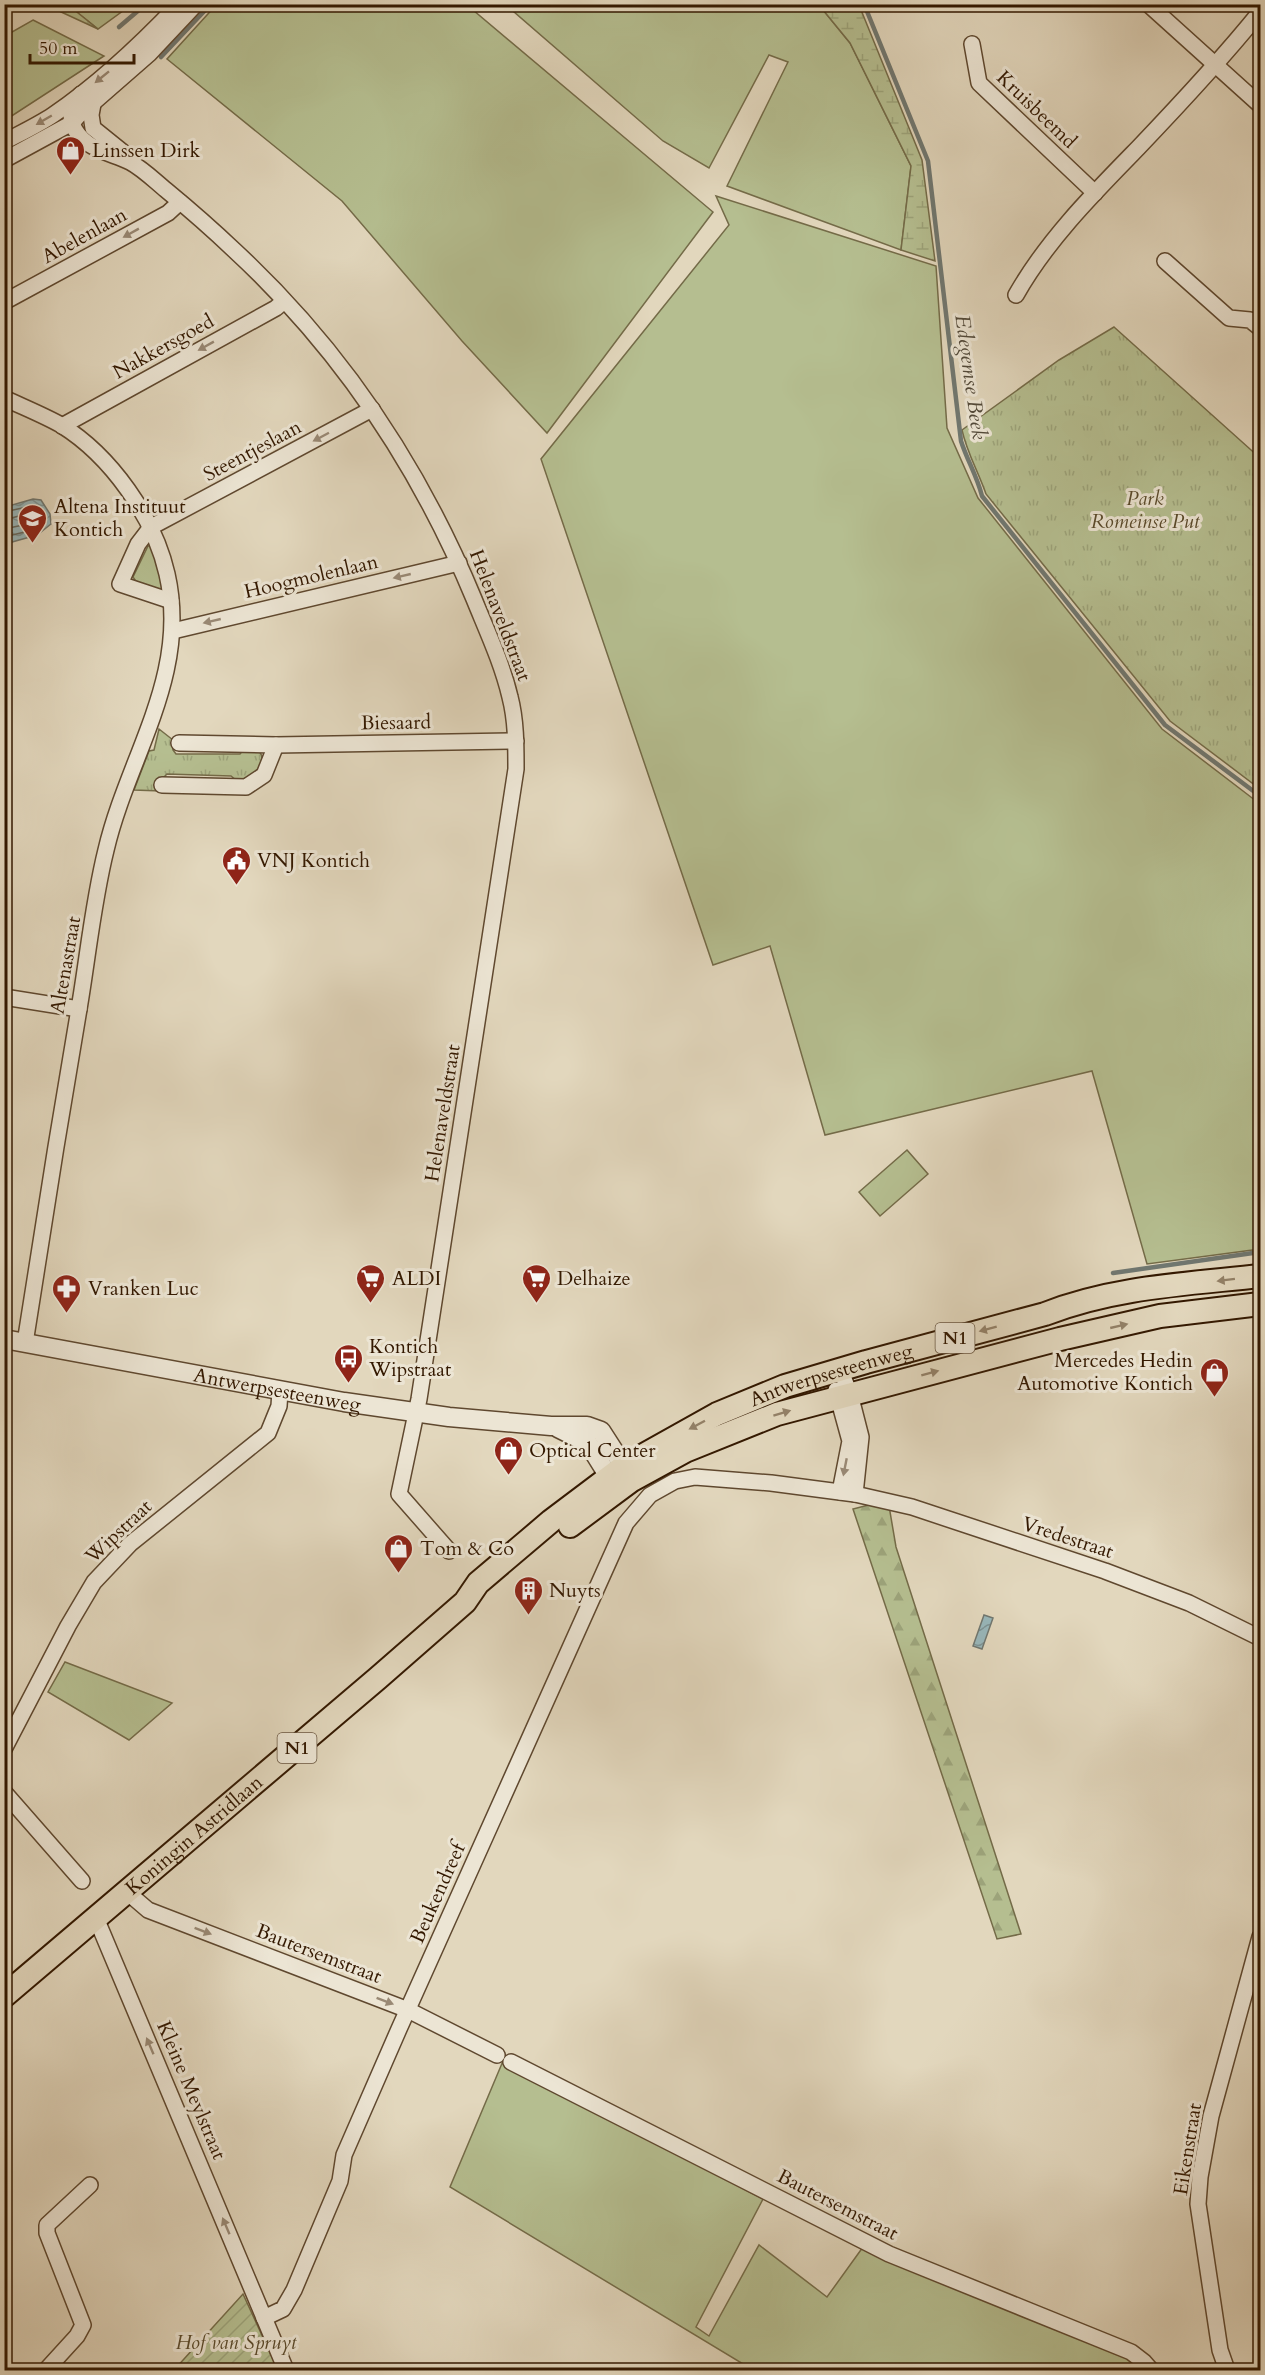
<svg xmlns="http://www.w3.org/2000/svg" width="1265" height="2375" font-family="Cardo,serif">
<defs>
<pattern id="forest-firs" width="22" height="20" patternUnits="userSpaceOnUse" patternTransform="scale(1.5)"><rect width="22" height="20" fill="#b5be90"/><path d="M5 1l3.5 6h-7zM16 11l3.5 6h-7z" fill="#9ca37a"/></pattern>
<pattern id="wetland-marsh" width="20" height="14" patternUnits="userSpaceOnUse" patternTransform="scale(1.5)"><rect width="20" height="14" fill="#b5be90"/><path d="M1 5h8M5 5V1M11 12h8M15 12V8" fill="none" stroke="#9ca37a"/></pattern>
<pattern id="park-tufts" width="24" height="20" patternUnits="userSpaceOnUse" patternTransform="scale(1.5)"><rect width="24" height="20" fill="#b5be90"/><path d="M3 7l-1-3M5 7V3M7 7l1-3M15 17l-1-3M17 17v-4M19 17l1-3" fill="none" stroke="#9ca37a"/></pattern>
<pattern id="garden-furrows" width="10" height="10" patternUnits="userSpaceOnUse" patternTransform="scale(1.5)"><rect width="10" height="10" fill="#b5be90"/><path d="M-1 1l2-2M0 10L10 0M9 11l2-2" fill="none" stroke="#9ca37a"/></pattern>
<pattern id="water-waves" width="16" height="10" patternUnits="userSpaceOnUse" patternTransform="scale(1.5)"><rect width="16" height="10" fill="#98b7bb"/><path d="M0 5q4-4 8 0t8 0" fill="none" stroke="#7d9496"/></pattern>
</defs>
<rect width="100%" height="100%" fill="#e2d7bd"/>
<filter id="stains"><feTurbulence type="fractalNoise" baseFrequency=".00333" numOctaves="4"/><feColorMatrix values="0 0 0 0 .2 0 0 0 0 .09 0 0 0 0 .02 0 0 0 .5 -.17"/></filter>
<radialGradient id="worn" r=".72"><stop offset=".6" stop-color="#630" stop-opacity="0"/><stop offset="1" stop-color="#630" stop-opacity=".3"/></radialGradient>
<g fill="#b5be90" stroke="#746b48" stroke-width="1.5">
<path d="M217 4 467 5 713 212 547 433 462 341 342 201 167 59Z"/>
<path d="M68 5H131L98 29Z"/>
<path d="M506 5H819L850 43 911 166 901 250 727 186 788 62 769 55 709 168 663 141Z"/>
<path d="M33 20 104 56 7 119 4 116 5 36Z"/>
<path d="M716 196 936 266 947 428 978 498 1162 729 1260 804V1249L1147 1264 1092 1071 825 1135 770 946 713 965 541 459 729 225Z"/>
<path d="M148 546H151L163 586 161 591 137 583 133 577Z"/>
<path d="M907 1150 928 1174 880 1216 859 1192Z"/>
<path d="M65 1662 172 1703 129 1740 48 1692Z"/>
<path d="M503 2061 763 2199 696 2327 709 2336 759 2245 827 2297 863 2247 1137 2362 1144 2370H753L450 2187Z"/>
</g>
<g fill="url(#forest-firs)" stroke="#746b48" stroke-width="1.5">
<path d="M46 5H68L98 29Z"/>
<path d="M888 1500 896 1547 1021 1934 997 1939 853 1509Z"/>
</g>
<path fill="url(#wetland-marsh)" stroke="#746b48" stroke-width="1.5" d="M819 5H859L922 160 935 261 901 250 911 166 850 43Z"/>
<g fill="url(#park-tufts)" stroke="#746b48" stroke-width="1.5">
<path d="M1114 327 1260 458V789L1170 721 986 494C978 471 967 453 962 430L1059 360Z"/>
<path d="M159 729 173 740V750L176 754H240L245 748 259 751C268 762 256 771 248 779L237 781 231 776 167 774 162 779 161 791 134 790 149 751 154 750Z"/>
</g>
<path fill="url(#garden-furrows)" stroke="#746b48" stroke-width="1.5" d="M243 2294 278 2370H174Z"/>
<g fill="url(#water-waves)" stroke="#707770" stroke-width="1.5">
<path d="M33 499 41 500 50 514 51 524 37 535 5 544V507Z"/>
<path d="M984 1615 993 1618 982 1649 973 1646Z"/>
</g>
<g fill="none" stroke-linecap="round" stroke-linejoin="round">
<g stroke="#66685e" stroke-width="1.5">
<path d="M4 512 36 505 45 520 33 530 4 537"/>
<path d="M4 520 30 513 36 517 28 524 4 529"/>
</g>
<g stroke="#707770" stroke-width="4.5">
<path d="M864 4 928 161 961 441C967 460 977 476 982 496L1165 725 1260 796"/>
<path d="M119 27 146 4"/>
<path d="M161 57 211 4"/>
<path d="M4 151 38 133"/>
<path d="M1113 1273 1260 1252"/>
</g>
<defs>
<g id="minor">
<path d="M1148 4 1260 105"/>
<path d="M972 44 979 83 1095 193"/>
<path d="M81 94C75 102 69 113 72 123 81 149 109 152 130 162 143 169 155 181 166 190 189 209 212 229 234 250 340 348 419 466 474 599 487 631 502 663 510 697 516 720 516 745 516 769L419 1399 399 1494 449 1551"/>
<path d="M93 104 91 115 93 128 124 153 128 159"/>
<path d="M4 142C21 133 38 125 53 115 100 83 140 45 179 4"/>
<path d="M4 160 72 123 78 116 149 54 196 4"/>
<path d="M1165 261 1229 318 1250 320 1260 328"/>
<path d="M1016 295C1047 240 1094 193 1138 148 1181 103 1222 59 1260 12"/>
<path d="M4 302 168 213 180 202"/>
<path d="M4 398C23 407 43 415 61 425 111 456 154 517 167 574 190 675 128 756 106 850 93 902 88 956 79 1009 60 1120 42 1232 25 1343"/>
<path d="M62 426 276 308 284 301"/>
<path d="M171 601 120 584 138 544 151 527 372 409"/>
<path d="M173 631 459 563"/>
<path d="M179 743 276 745 516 741"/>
<path d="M162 785 246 787 264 775 276 745"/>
<path d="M4 997 79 1009"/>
<path d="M840 1369 850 1394 861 1437 855 1494"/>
<path d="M836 1390 850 1441 840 1492"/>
<path d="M4 1749 68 1626 94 1582 130 1544 268 1433 279 1406 280 1391"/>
<path d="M4 1792 82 1881"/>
<path d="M127 1892 148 1910 408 2010 497 2055"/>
<path d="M96 1918 286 2370"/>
<path d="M511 2062 889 2254 1131 2352 1144 2362 1151 2370"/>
<path d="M264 2318 283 2309 294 2290 340 2181 344 2155 399 2029 626 1523 650 1495 675 1481 695 1477 771 1483 855 1494 912 1507 1105 1571 1189 1603 1260 1638"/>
<path d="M46 2370 77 2336 83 2325 47 2233V2225L90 2185"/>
<path d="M1227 2370 1220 2350 1198 2204 1200 2177 1211 2116 1260 1937"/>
</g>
<g id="tertiary">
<path id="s1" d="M4 1339 344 1402 449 1417 551 1426H587L601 1431 630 1476"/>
<path d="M558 1428 588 1443 616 1488"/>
</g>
<g id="primary">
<path d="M570 1526 632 1480 685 1451 777 1414 1060 1339 1160 1316 1260 1304"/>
<path id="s2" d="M4 1996 378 1678 465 1602 478 1583 551 1521 624 1466 717 1414 785 1386 866 1362 1045 1314C1113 1287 1188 1284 1260 1276"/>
</g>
</defs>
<use href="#minor" stroke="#5f482f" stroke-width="18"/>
<use href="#tertiary" stroke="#5f482f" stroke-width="21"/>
<use href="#primary" stroke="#331800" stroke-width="26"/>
<use href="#minor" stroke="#ece5d4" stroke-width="15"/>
<use href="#tertiary" stroke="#ece5d4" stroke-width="18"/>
<use href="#primary" stroke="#e2d7bd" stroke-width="22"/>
</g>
<defs><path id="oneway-solid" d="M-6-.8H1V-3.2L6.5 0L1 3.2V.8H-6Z" transform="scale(1.5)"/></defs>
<g fill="#998975">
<use href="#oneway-solid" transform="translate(102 77) rotate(141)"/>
<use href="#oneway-solid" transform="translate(44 120) rotate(150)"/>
<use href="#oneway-solid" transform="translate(131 233) rotate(151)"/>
<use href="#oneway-solid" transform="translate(206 346) rotate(151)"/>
<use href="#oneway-solid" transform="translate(321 437) rotate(152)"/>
<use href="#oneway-solid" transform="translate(402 576) rotate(167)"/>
<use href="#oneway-solid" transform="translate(212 621) rotate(167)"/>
<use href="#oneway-solid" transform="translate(845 1467) rotate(101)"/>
<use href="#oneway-solid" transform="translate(203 1931) rotate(21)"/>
<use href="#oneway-solid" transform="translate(385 2001) rotate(21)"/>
<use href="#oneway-solid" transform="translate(150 2046) rotate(-113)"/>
<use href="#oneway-solid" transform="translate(226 2226) rotate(-113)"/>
</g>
<g fill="#938168">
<use href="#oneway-solid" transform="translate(1226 1280) rotate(173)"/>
<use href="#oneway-solid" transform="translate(1119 1326) rotate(-13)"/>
<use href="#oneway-solid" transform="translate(988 1329) rotate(165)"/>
<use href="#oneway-solid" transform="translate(930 1373) rotate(-15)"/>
<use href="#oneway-solid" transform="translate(782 1413) rotate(-17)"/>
<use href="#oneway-solid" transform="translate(697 1425) rotate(152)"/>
</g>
<defs>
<symbol id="shop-pin" viewBox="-11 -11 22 30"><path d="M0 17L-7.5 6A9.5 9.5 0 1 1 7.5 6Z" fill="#8f2418" stroke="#ece5d4"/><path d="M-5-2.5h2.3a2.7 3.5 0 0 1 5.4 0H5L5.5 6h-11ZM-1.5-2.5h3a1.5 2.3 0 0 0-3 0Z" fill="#fff"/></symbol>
<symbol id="school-pin" viewBox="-11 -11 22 30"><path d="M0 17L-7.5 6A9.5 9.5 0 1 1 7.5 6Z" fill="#8f2418" stroke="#ece5d4"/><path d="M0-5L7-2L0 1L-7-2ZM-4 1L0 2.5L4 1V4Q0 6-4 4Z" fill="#fff"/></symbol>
<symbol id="civic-pin" viewBox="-11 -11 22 30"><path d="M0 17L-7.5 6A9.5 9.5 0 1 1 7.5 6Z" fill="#8f2418" stroke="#ece5d4"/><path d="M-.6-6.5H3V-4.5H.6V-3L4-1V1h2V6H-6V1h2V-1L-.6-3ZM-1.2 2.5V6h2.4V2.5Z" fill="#fff"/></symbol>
<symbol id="supermarket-pin" viewBox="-11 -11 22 30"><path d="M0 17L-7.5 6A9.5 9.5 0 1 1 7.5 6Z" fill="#8f2418" stroke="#ece5d4"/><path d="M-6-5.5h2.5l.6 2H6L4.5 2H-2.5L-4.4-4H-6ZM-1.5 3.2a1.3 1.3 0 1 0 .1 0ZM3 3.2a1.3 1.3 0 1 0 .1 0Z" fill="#fff"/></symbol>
<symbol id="pharmacy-pin" viewBox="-11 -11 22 30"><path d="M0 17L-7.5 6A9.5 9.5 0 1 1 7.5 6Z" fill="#8f2418" stroke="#ece5d4"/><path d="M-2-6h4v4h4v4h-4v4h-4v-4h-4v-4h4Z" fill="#fff"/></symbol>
<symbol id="bus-pin" viewBox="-11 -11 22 30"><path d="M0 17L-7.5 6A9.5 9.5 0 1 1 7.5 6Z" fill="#8f2418" stroke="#ece5d4"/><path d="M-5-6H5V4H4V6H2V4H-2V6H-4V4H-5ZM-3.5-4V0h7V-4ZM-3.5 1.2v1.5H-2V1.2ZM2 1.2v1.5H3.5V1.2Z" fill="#fff"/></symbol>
<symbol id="building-pin" viewBox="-11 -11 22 30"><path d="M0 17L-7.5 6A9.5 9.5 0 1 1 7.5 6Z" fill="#8f2418" stroke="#ece5d4"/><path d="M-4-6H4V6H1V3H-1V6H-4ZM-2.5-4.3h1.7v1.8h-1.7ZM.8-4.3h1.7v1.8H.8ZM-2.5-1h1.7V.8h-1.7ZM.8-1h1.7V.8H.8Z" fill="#fff"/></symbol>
</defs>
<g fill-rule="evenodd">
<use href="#shop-pin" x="54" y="134" width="33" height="45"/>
<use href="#school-pin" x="16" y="502" width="33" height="45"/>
<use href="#civic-pin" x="220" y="844" width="33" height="45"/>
<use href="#supermarket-pin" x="354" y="1262" width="33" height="45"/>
<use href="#supermarket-pin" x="520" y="1262" width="33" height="45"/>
<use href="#pharmacy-pin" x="50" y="1272" width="33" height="45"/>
<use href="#bus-pin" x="332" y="1342" width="33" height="45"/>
<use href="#shop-pin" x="1198" y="1356" width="33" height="45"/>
<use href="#shop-pin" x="492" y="1434" width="33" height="45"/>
<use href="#shop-pin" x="382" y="1532" width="33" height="45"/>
<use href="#building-pin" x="512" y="1574" width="33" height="45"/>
</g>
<g text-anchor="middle" stroke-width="6" stroke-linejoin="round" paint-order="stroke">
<g fill="#ece5d4" stroke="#6a5640" stroke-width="1.5">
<rect x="935.5" y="1323" width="39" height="30" rx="4.5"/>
<rect x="277.5" y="1733" width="39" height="30" rx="4.5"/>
</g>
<g font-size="18" font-weight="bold" fill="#331800">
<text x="955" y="1344">N1</text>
<text x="297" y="1754">N1</text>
</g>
<g font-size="20" fill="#331800" stroke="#ece5d4">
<text transform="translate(1037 109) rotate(44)" y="7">Kruisbeemd</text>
<text transform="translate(84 235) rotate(-29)" y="7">Abelenlaan</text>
<text transform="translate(163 346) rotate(-29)" y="7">Nakkersgoed</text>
<text transform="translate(252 450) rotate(-28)" y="7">Steentjeslaan</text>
<text transform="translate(311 576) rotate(-13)" y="7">Hoogmolenlaan</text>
<text transform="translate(501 615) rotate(69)" y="7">Helenaveldstraat</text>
<text transform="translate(396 722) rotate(-1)" y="7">Biesaard</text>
<text transform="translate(65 965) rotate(-80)" y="7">Altenastraat</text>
<text transform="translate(442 1113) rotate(-81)" y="7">Helenaveldstraat</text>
<text dy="7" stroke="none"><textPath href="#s2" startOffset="1044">Antwerpsesteenweg</textPath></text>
<text dy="7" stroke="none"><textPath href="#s1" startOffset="278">Antwerpsesteenweg</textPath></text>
<text transform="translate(118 1531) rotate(-43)" y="7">Wipstraat</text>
<text transform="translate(1068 1537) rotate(18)" y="7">Vredestraat</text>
<text dy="7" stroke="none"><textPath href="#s2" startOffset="249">Koningin Astridlaan</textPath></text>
<text transform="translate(437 1893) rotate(-66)" y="7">Beukendreef</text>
<text transform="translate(319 1953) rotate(21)" y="7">Bautersemstraat</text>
<text transform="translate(192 2090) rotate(67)" y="7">Kleine Meylstraat</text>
<text transform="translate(1187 2149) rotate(-81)" y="7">Eikenstraat</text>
<text transform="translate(838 2204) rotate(27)" y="7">Bautersemstraat</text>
</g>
<g font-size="20" fill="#331800" stroke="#ece5d4" text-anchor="start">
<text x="92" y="157">Linssen Dirk</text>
<text x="54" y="513">Altena Instituut<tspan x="54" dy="23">Kontich</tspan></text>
<text x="257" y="867">VNJ Kontich</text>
<text x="392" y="1285">ALDI</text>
<text x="557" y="1285">Delhaize</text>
<text x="88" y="1295">Vranken Luc</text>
<text x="369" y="1353">Kontich<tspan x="369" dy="23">Wipstraat</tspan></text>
<text x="1193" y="1367" text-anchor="end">Mercedes Hedin<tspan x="1193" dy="23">Automotive Kontich</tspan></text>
<text x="529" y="1457">Optical Center</text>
<text x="420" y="1555">Tom &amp; Co</text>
<text x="549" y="1597">Nuyts</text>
</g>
<g font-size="20" font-style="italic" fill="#5a4a2b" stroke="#ece5d4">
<text x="1145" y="505">Park<tspan x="1145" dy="23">Romeinse Put</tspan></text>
<text x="236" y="2349">Hof van Spruyt</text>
</g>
<g font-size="21" font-style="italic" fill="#514838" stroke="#ece5d4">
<text transform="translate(971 377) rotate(82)" y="7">Edegemse Beek</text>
</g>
</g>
<rect width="1265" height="2375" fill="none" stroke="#e2d7bd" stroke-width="24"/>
<rect x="6" y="6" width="1253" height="2363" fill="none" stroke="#331800" stroke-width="3"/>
<rect x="12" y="12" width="1241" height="2351" fill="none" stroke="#331800" stroke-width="1.5"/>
<path d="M30 54v9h104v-9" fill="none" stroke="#331800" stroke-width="3"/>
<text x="39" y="54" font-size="18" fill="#331800" stroke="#ece5d4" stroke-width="4.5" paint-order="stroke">50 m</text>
<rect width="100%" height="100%" filter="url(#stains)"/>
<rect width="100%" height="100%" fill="url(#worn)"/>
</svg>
